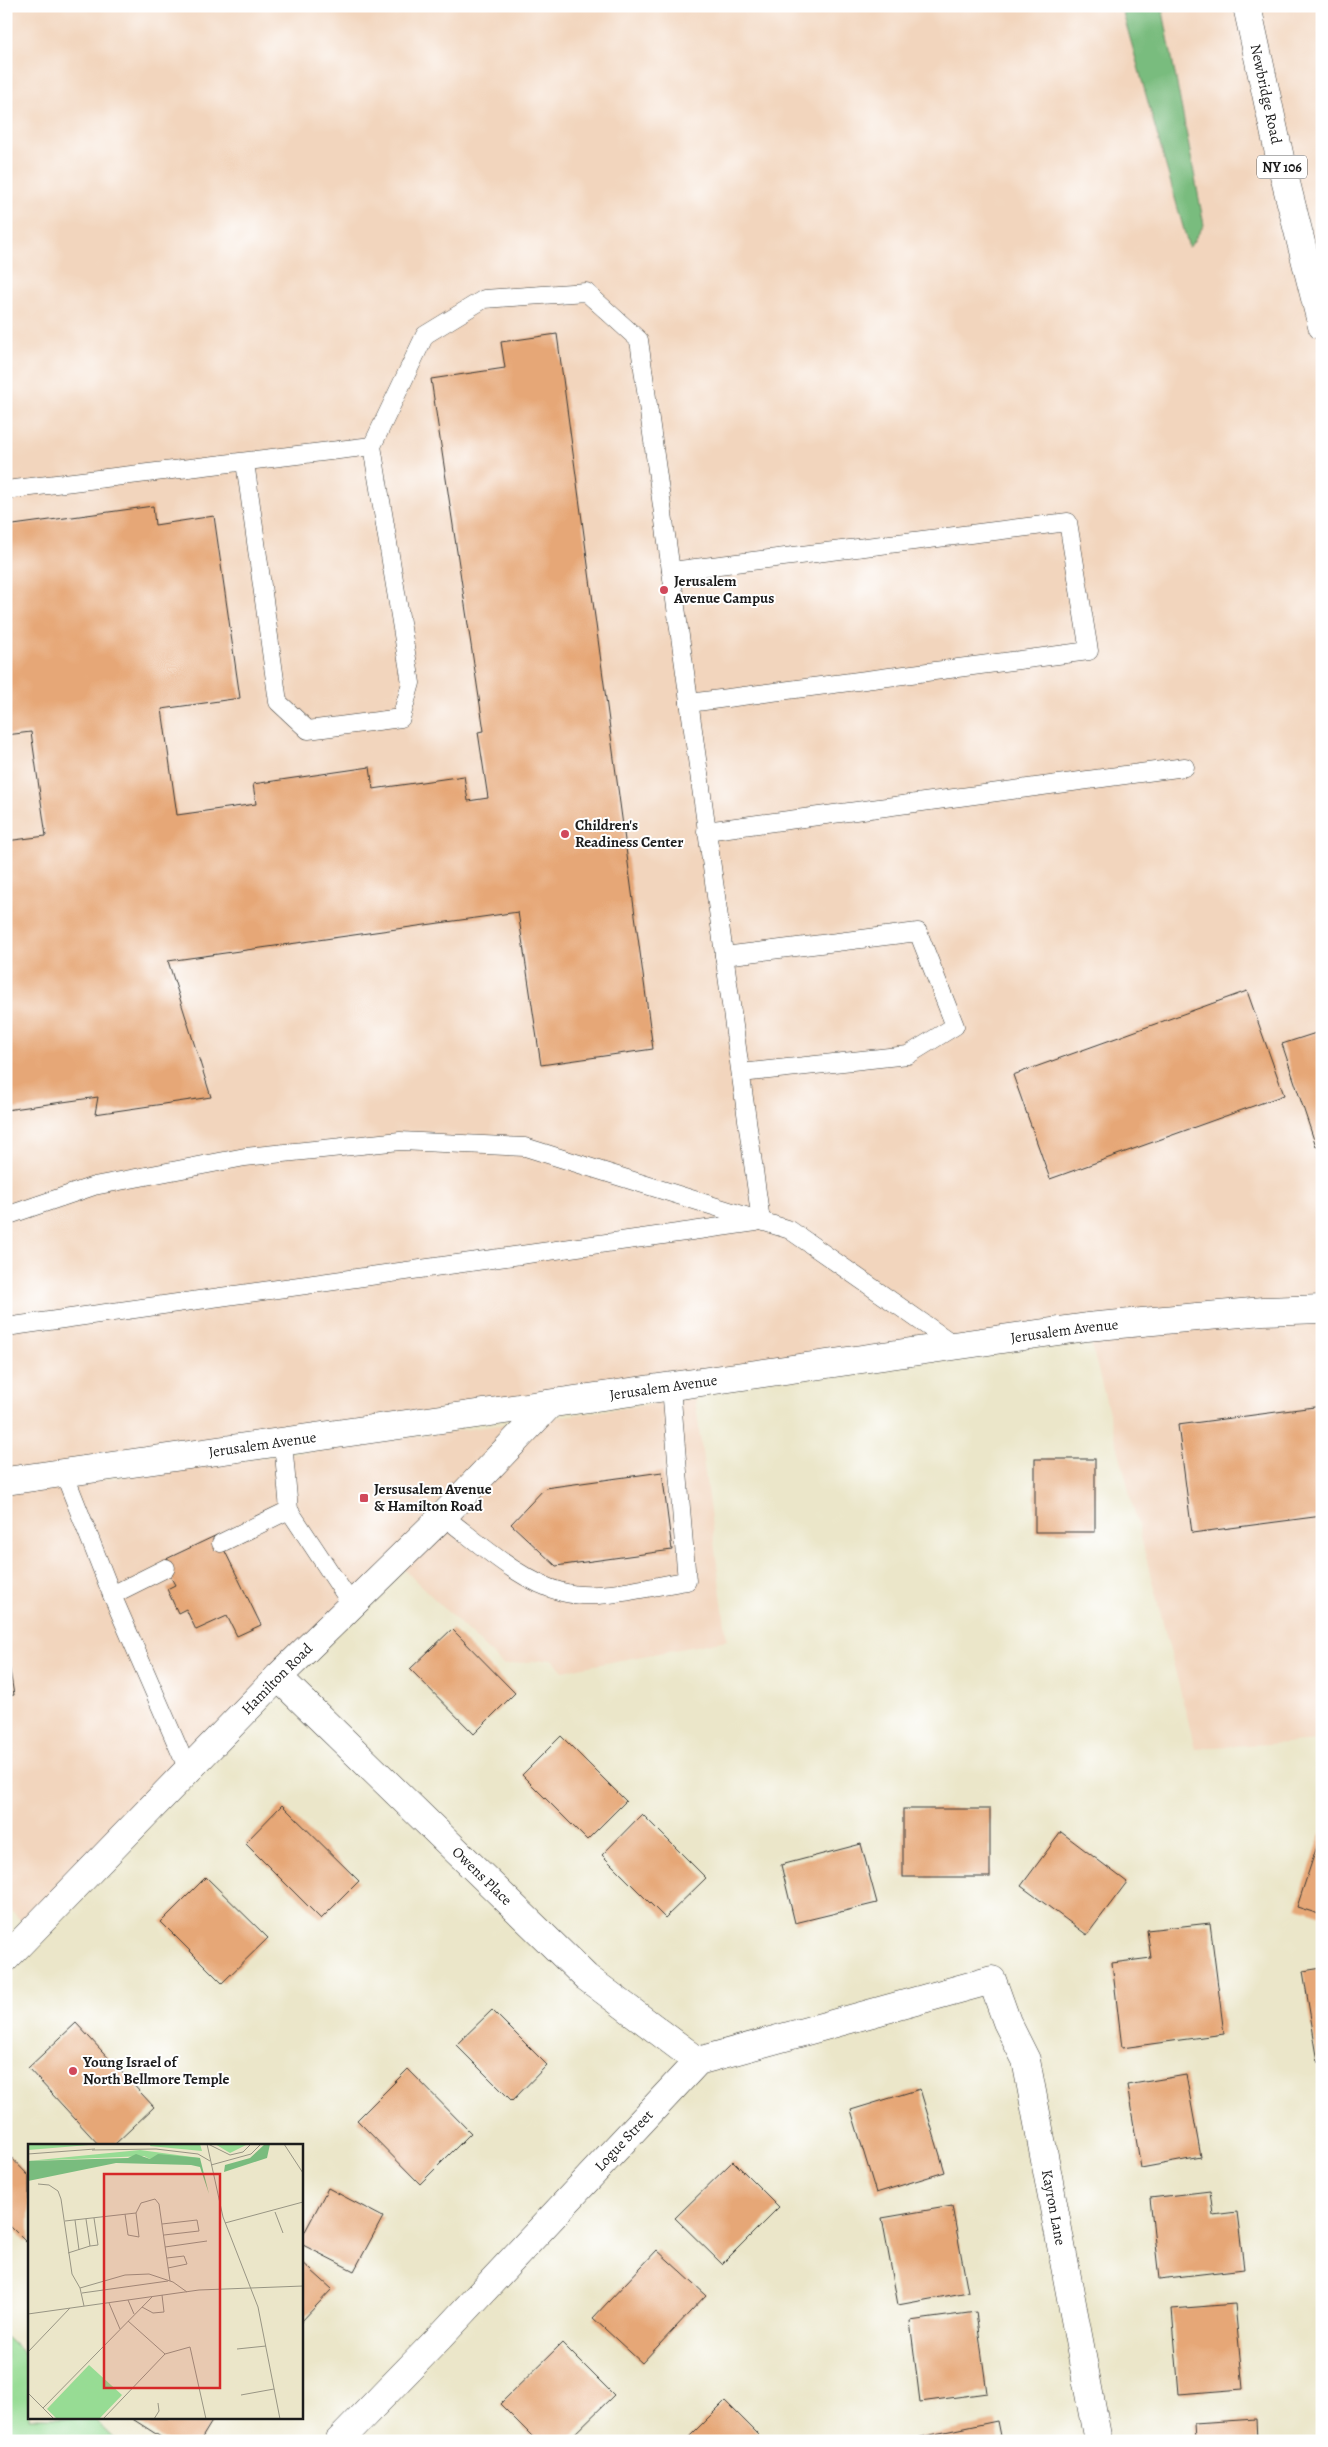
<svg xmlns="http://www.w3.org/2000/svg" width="1328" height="2447" font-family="Alegreya,serif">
<rect width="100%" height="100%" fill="#fff"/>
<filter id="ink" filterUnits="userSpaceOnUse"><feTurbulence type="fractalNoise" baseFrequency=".02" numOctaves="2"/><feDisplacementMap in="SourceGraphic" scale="10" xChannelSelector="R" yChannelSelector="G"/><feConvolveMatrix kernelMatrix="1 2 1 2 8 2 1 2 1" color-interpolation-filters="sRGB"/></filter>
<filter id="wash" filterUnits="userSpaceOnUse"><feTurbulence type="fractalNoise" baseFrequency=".0096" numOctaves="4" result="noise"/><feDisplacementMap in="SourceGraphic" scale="20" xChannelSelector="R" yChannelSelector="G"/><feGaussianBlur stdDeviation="1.12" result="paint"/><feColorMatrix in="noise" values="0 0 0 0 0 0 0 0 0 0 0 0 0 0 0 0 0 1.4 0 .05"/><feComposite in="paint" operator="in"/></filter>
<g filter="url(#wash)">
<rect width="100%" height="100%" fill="#ebe6c9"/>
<g fill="#f2d5bd">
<path d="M6 6H1322V1741L1195 1748 1087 1327 6 1481Z"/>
<path d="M695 1398 727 1640 563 1671 552 1659 503 1665 393 1559 29 1929 6 1905V1493Z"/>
</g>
<path fill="#97dc94" stroke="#5a7c58" d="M6 2337 29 2358V2418H93L117 2441H6Z"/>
<path fill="#79bc7e" stroke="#4a6c4d" d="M1121 6H1162L1204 225 1189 248Z"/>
<g id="blocks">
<g fill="#e6a777">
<path d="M557 334 653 1049 541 1065 518 912 168 961 211 1097 95 1114 98 1097 6 1110V841L46 836 31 732 6 735V526L153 506 155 525 214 516 240 698 162 709 177 815 256 804 253 784 370 767 373 789 464 776 468 801 488 798 478 732 484 731 431 379 505 368 501 342Z"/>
<path d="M1247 991 1284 1095 1050 1179 1013 1075Z"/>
<path d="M1322 1031V1144L1316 1146 1282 1044Z"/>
<path d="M1322 1406V1516L1192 1533 1178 1425Z"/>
<rect x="1035" y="1459" width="60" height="73"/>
<path d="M662 1472 672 1550 556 1566 511 1524 545 1488Z"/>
<path d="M217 1535 261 1625 237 1636 227 1616 196 1630 186 1609 178 1613 167 1589 175 1585 162 1561Z"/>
<path d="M452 1629 515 1693 474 1734 410 1669Z"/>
<path d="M6 1646 14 1695 6 1696Z"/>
<path d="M561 1736 626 1801 587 1840 522 1775Z"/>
<path d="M282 1805 359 1881 321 1919 245 1843Z"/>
<rect x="903" y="1809" width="87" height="68"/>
<path d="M642 1814 706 1878 665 1918 602 1855Z"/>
<path d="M1322 1831V1915L1297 1907Z"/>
<path d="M1061 1832 1127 1882 1087 1935 1021 1886Z"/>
<path d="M861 1844 877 1903 795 1923 781 1865Z"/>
<path d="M206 1877 268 1938 222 1983 161 1922Z"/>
<path d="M1210 1923 1224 2034 1122 2048 1112 1963 1151 1958 1147 1930Z"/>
<path d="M1322 1968V2062H1318L1303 1971Z"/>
<path d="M492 2010 547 2065 512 2101 456 2045Z"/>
<path d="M76 2023 154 2107 113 2146H100L28 2068Z"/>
<path d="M408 2069 471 2133 420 2184 357 2120Z"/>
<path d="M1186 2075 1201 2157 1141 2168 1127 2085Z"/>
<path d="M920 2089 945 2172 876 2193 851 2110Z"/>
<path d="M6 2152 29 2176V2240L26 2242 6 2222Z"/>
<path d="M733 2161 779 2207 722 2264 675 2218Z"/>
<path d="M328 2188 383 2217 354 2271 301 2244V2239Z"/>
<path d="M1210 2191 1213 2215 1237 2212 1244 2269 1159 2279 1150 2198Z"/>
<path d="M952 2206 968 2292 898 2305 882 2218Z"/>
<path d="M657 2250 706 2295 642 2363 593 2318Z"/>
<path d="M301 2261 332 2289 301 2322Z"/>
<path d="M1235 2304 1243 2389 1179 2394 1172 2309Z"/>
<path d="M976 2312 987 2393 920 2402 910 2321Z"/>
<path d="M562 2343 614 2395 567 2441H537L500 2404Z"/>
<path d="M725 2401 765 2441H685Z"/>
<path d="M131 2418H214L200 2441H167Z"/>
<path d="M1256 2419 1257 2441H1195L1194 2423Z"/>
<path d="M997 2421 1001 2441H917L916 2438Z"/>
</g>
</g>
</g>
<g filter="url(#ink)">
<use href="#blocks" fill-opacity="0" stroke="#3b3a36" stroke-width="1"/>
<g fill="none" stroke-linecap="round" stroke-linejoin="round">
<defs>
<g id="service">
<path d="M245 462 278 702 308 730 401 718 411 683 372 446 425 335 484 299 586 292 639 340 761 1221"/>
<path d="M6 490 372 446"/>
<path d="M671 571 1068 522 1089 651 689 703"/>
<path d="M706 831 1185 767"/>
<path d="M724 956 918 932 955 1026 908 1055 741 1073"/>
<path d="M6 1216 94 1186 245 1157 400 1141 525 1147 790 1230 956 1346"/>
<path d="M6 1327 756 1222"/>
<path d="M283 1442 289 1510 352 1605"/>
<path d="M64 1473 112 1595 188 1770"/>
<path d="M443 1516C478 1542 519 1581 562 1592 598 1602 650 1586 687 1581L671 1387"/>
<path d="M221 1543 289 1510"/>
<path d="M112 1595 166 1568"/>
</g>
<g id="minor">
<path id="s1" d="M278 1677 586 1977 698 2061"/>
<path id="s2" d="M6 1958 278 1677 443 1516 550 1404"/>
<path id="s3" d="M339 2441 439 2338 698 2061 992 1980 1007 2022 1026 2060 1098 2441"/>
</g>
<g id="primary">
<path id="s4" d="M1247 6 1282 167 1322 326"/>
<path id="s5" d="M6 1481 1087 1327 1263 1311 1322 1309"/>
</g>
</defs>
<use href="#service" stroke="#3b3a36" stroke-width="19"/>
<use href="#minor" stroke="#3b3a36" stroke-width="29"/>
<use href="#primary" stroke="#3b3a36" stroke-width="29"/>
<use href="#service" stroke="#fff" stroke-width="18"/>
<use href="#minor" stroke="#fff" stroke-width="28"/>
<use href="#primary" stroke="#fff" stroke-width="28"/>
</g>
</g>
<g fill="#d1495b" stroke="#fff" stroke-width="2">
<circle cx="664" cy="590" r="5"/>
<circle cx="565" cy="834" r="5"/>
<rect x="359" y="1493" width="10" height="10" rx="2.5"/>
<circle cx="73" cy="2071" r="5"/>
</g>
<g text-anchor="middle" stroke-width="4" stroke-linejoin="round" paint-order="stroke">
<rect fill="#fff" stroke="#606060" stroke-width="1" x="1257" y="155.5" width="50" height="23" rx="4"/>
<g font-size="14" font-weight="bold" fill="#1c1c1c">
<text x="1282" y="172">NY 106</text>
</g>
<g font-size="15" fill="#1c1c1c" stroke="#fff">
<text dy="5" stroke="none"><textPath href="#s4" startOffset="90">Newbridge Road</textPath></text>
<text dy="5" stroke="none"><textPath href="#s5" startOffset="1069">Jerusalem Avenue</textPath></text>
<text dy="5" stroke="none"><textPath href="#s5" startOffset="664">Jerusalem Avenue</textPath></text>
<text dy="5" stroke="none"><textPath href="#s5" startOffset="259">Jerusalem Avenue</textPath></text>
<text dy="5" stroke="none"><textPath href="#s2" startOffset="389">Hamilton Road</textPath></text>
<text dy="5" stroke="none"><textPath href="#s1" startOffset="285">Owens Place</textPath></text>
<text dy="5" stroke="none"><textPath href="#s3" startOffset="414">Logue Street</textPath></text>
<text dy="5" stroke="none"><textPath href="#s3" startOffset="1065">Kayron Lane</textPath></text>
</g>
<g font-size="15" font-weight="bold" fill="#1c1c1c" stroke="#fff" text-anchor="start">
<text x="674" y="586">Jerusalem<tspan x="674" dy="17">Avenue Campus</tspan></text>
<text x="575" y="830">Children's<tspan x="575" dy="17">Readiness Center</tspan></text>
<text x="374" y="1494">Jersusalem Avenue<tspan x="374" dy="17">&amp; Hamilton Road</tspan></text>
<text x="83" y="2067">Young Israel of<tspan x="83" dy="17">North Bellmore Temple</tspan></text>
</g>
</g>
<g transform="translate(28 2144)">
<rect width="275" height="275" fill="#ebe6c9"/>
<path d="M0 0H73L0 6ZM123 0H172L174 7 122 2ZM187 0H220L202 9ZM112 6 172 14 122 15 116 12 0 17ZM61 221 94 251 71 275H29L19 265Z" fill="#97dc94"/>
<path d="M237 0H242L239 14 196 28 197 21 222 14ZM108 10 122 15 130 10 172 14 181 50 172 23 163 21 88 19 0 37V17L100 14Z" fill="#79bc7e"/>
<path fill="none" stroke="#989584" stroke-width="1" d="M179 0 195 73 230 163 252 275M180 0 202 11 215 8 223 0M256 0 275 29M64 6 128 5 170 10 182 17M0 10 67 5M183 21 223 10 233 0M10 40 21 41 30 47 33 55 44 130 52 144M247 68 255 89M97 70 100 91 111 93 108 69 113 59 127 55 131 60 142 137M47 76 51 106M37 77 108 69M197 79 275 58M134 80 169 76 171 87 136 91M62 102 70 101 66 74M137 103 179 97M40 109 62 102 58 75M139 114 156 112 159 120 140 124M54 149 140 137M100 156 106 170M81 159 92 185M56 162 52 144 97 131 121 130 145 138 159 148M114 163 125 169 136 168 134 151M0 170 171 146 275 142M100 177 137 210M209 205 238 202M0 208 42 164M0 249 26 275M213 251 246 245M15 264 124 153M75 275 137 210 162 203 178 275M126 275 131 267 130 259"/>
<path fill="#d62828" fill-opacity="0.15" stroke="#d62828" stroke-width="2.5" d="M76 30H192V244H76Z"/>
<rect width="275" height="275" fill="none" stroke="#1c1c1c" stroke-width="2.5"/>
</g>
<rect width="1328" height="2447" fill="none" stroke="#fff" stroke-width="25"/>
</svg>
